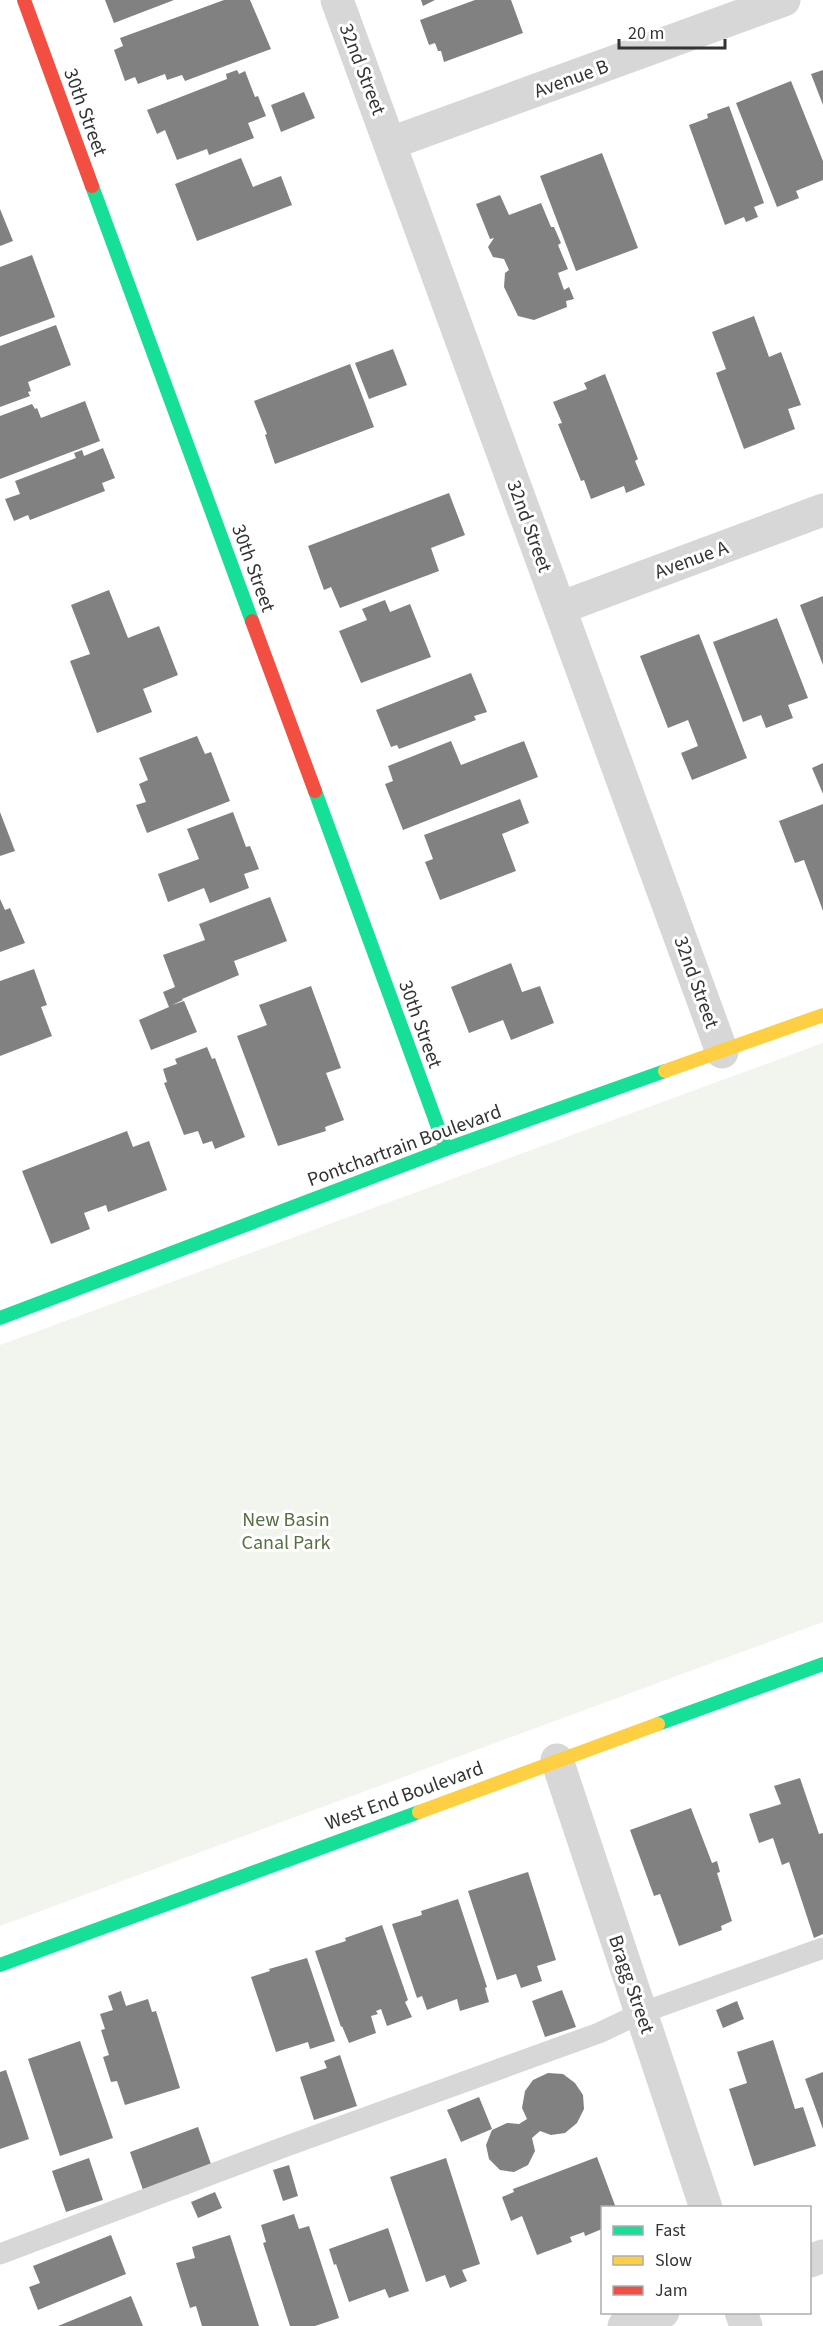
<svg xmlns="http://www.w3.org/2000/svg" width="823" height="2326" font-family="'Source Sans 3',sans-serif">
<rect width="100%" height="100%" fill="#fff"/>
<path fill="#f1f5ed" d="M823 1043V1622L0 1926V1345Z"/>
<g fill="#818181">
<path d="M105 0H174L114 23Z"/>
<path d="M224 0H250L271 49 185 81 182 75 167 80 165 74 138 84 135 77 125 81 114 50 123 46 120 38Z"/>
<path d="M421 0H435L423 6Z"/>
<path d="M475 0H511L523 33 444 62 441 51H438L435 43 429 45 420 20Z"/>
<path d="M237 70 239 74 245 71 255 97 258 96 266 116 248 123 254 138 209 155 207 149 177 160 165 130 157 134 147 110 227 79 226 74Z"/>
<path d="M823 70V105L811 74Z"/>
<path d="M791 81 823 161V180L796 191 799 198 777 207 736 103Z"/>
<path d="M304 92 315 118 281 132 271 105Z"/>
<path d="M729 106 764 203 754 207 758 217 746 222 744 217 725 225 689 125 708 118 707 114Z"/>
<path d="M602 153 638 248 576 271 540 176Z"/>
<path d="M241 158 253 187 281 176 292 205 197 241 175 184Z"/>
<path d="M500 195 509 215 541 203 551 227H554L561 243 558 245 568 269 558 273 564 290 569 287 574 299 566 301 567 307 534 320 518 316 504 287 505 273 509 270 504 259 493 257 488 247 494 238 490 239 476 204Z"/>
<path d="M0 209 13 241 0 246Z"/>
<path d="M32 255 55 317 0 337V267Z"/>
<path d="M754 316 769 357 781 352 801 405 788 409 795 429 744 449 716 373 726 369 712 332Z"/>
<path d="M56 325 71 365 28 382 31 391 28 392 30 396 0 407V346Z"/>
<path d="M393 349 407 385 369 399 355 363Z"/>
<path d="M350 364 374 427 275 464 265 435 267 434 254 401Z"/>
<path d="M605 374 638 459 635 461 645 485 626 493 624 486 591 499 584 480 581 481 558 424 562 423 553 402 587 389 584 383Z"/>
<path d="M85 401 100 441 0 479V416L32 404 35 409 37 408 41 418Z"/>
<path d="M103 448 115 478 102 483 105 491 30 520 28 515 14 521 5 499 20 494 15 481 76 458 74 453 82 450 84 456Z"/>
<path d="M449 493 465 535 431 548 439 571 340 608 331 587 324 590 308 546Z"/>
<path d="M109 590 128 638 159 626 178 675 143 689 152 712 97 733 70 661 90 654 71 605Z"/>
<path d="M823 596V665L800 605Z"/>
<path d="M385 600 390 612 410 604 431 657 361 683 339 631 367 620 362 609Z"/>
<path d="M777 618 808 698 788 705 793 718 766 728 761 715 743 722 713 642Z"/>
<path d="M699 634 747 758 692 780 681 753 698 746 688 720 668 728 640 656Z"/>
<path d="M471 673 487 712 474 716 476 720 399 749 397 745 391 747 376 710Z"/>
<path d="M197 736 205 754 211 752 230 801 147 833 136 805 146 802 139 784 148 780 139 758Z"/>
<path d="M451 741 461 765 524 741 538 777 403 830 385 784 393 781 388 766Z"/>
<path d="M823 763V794L812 768Z"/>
<path d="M520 799 529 823 502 834 516 871 440 900 425 862 433 859 424 835Z"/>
<path d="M823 804V911L804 860 795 863 779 821Z"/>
<path d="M0 812 15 851 0 856Z"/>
<path d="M233 812 246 847 250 846 259 869 244 874 249 888 210 903 204 888 168 902 158 874 199 859 187 829Z"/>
<path d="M270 897 287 941 234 961 239 975 182 999 183 1000 172 1005 184 1001 197 1032 151 1050 139 1020 169 1007 163 992 175 987 163 955 205 940 199 924Z"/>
<path d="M0 899 5 910 10 908 25 943 0 952Z"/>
<path d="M511 963 522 992 540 986 554 1023 511 1040 503 1020 469 1033 451 987Z"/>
<path d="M34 969 47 1005 41 1007 52 1036 0 1056V981Z"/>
<path d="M311 986 341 1068 326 1073 344 1120 325 1127 326 1131 278 1146 237 1036 267 1025 259 1005Z"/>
<path d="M207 1047 212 1059 215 1058 245 1137 215 1149 212 1141 203 1144 198 1131 184 1135 164 1083 167 1082 163 1069 177 1064 175 1059Z"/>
<path d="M127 1131 133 1147 149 1141 167 1190 108 1212 106 1205 84 1213 90 1229 51 1244 22 1171Z"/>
<path d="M800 1778 819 1834 823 1833V1934L814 1938 789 1862 782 1865 773 1838 759 1843 749 1814 781 1804 774 1786Z"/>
<path d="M691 1808 712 1863 717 1861 720 1872 717 1873 732 1921 721 1926 722 1930 679 1946 660 1894 654 1896 630 1830Z"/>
<path d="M528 1872 556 1960 537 1966 542 1981 521 1988 516 1974 497 1980 468 1891Z"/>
<path d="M458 1899 487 1987 485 1988 489 2002 460 2011 457 1999 427 2010 422 1996 417 1998 392 1924 422 1915 421 1911Z"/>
<path d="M382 1925 408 2000 405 2002 412 2017 387 2026 381 2009 376 2011 378 2014 371 2016 376 2033 349 2043 342 2026 341 2027 315 1951 346 1941 345 1938Z"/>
<path d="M307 1958 335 2041 310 2049 308 2042 276 2052 251 1977 270 1971 269 1969Z"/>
<path d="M562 1990 576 2027 545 2037 532 2001Z"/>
<path d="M121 1991 126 2006 148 1999 152 2012 156 2011 180 2088 125 2105 117 2081 111 2082 103 2057 109 2055 101 2030 105 2029 100 2014 113 2010 108 1996Z"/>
<path d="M737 2001 744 2019 723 2028 716 2010Z"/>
<path d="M773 2040 795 2109 803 2107 816 2146 754 2166 729 2089 747 2083 737 2052Z"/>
<path d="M80 2041 113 2138 60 2156 28 2059Z"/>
<path d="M340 2055 357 2106 314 2120 300 2077 327 2068 324 2061Z"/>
<path d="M6 2070 29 2139 0 2149V2072Z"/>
<path d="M823 2072V2129L805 2079Z"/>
<path d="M548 2073 563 2074 575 2083 583 2095 584 2109 577 2123 565 2133 551 2135 540 2131 532 2138 535 2151 528 2165 514 2172 500 2170 489 2159 486 2145 492 2130 507 2123 519 2124 527 2119 522 2108 525 2091 533 2080Z"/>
<path d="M479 2097 492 2129 461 2142 447 2110Z"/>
<path d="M198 2127 211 2164 143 2190 130 2152Z"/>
<path d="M597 2157 616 2208H602V2229L585 2236 584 2232 570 2237 572 2242 537 2255 522 2216 511 2221 502 2197 514 2192 513 2189Z"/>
<path d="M89 2158 103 2200 66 2212 52 2171Z"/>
<path d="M446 2158 480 2264 462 2270 467 2281 450 2288 445 2275 426 2282 390 2177Z"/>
<path d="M289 2165 298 2196 283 2201 273 2170Z"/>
<path d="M215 2192 222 2208 198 2218 191 2202Z"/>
<path d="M294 2214 299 2229 309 2226 339 2318 315 2326H290L263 2243 266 2242 261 2225Z"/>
<path d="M388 2228 409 2291 389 2298 385 2289 349 2302 336 2264 334 2265 329 2249Z"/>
<path d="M111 2235 126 2274 38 2310 29 2287 40 2283 33 2266Z"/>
<path d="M230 2235 259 2326H202L196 2306 190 2308 176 2263 195 2258 192 2247Z"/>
<path d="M131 2296 143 2326H58Z"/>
</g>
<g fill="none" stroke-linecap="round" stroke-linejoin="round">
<path stroke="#d7d7d7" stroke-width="21" d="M0 2254 284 2147 599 2033 641 2013 823 1948"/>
<g stroke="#d7d7d7" stroke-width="33">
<path d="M337 0 722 1052"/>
<path d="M391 143 784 0"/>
<path d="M560 608 823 510"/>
<path d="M557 1760 706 2208"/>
<path d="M810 2261 823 2256"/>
<path d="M741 2312 746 2326"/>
<path d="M624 2326 663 2312"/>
</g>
<g stroke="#16e098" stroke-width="14">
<path d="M92 186 252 621"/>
<path d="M315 791 446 1149"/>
<path d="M0 1318 446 1149 665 1071"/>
<path d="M658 1724 823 1664"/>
<path d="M0 1965 419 1812"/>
</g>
<g stroke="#ffcf43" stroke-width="14">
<path d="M665 1071 823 1015"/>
<path d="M419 1812 658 1724"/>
</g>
<g stroke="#f24e42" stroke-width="14">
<path d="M24 0 92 186"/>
<path d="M252 621 315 791"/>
</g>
</g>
<g text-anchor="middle" stroke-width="6" stroke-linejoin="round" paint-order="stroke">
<g font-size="20" fill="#333" stroke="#fff">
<text transform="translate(363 69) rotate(69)" y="7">32nd Street</text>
<text transform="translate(571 78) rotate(-20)" y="7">Avenue B</text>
<text transform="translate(86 112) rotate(70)" y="7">30th Street</text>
<text transform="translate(530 526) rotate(70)" y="7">32nd Street</text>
<text transform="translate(691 559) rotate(-20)" y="7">Avenue A</text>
<text transform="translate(254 568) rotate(70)" y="7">30th Street</text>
<text transform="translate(697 982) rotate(70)" y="7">32nd Street</text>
<text transform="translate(421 1024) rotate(70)" y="7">30th Street</text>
<text transform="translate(404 1145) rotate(-20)" y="7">Pontchartrain Boulevard</text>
<text transform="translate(404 1795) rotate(-20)" y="7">West End Boulevard</text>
<text transform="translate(632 1984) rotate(71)" y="7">Bragg Street</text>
</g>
<g font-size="20" fill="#56703f" stroke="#fff">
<text x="286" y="1526">New Basin<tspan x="286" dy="23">Canal Park</tspan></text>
</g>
</g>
<rect x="601" y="2206" width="210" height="108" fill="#ffffff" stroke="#adadad" stroke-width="1.5"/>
<rect x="613" y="2226" width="30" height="9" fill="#16e098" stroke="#adadad" stroke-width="1.5"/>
<text x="655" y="2236" font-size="18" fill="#333333">Fast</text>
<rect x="613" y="2256" width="30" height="9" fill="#ffcf43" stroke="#adadad" stroke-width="1.5"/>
<text x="655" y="2266" font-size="18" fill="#333333">Slow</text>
<rect x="613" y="2286" width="30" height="9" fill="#f24e42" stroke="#adadad" stroke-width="1.5"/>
<text x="655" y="2296" font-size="18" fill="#333333">Jam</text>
<path d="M619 39v9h106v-9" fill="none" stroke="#333333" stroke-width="3"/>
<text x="628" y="39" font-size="18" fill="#333333" stroke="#ffffff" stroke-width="4.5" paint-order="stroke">20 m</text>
</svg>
